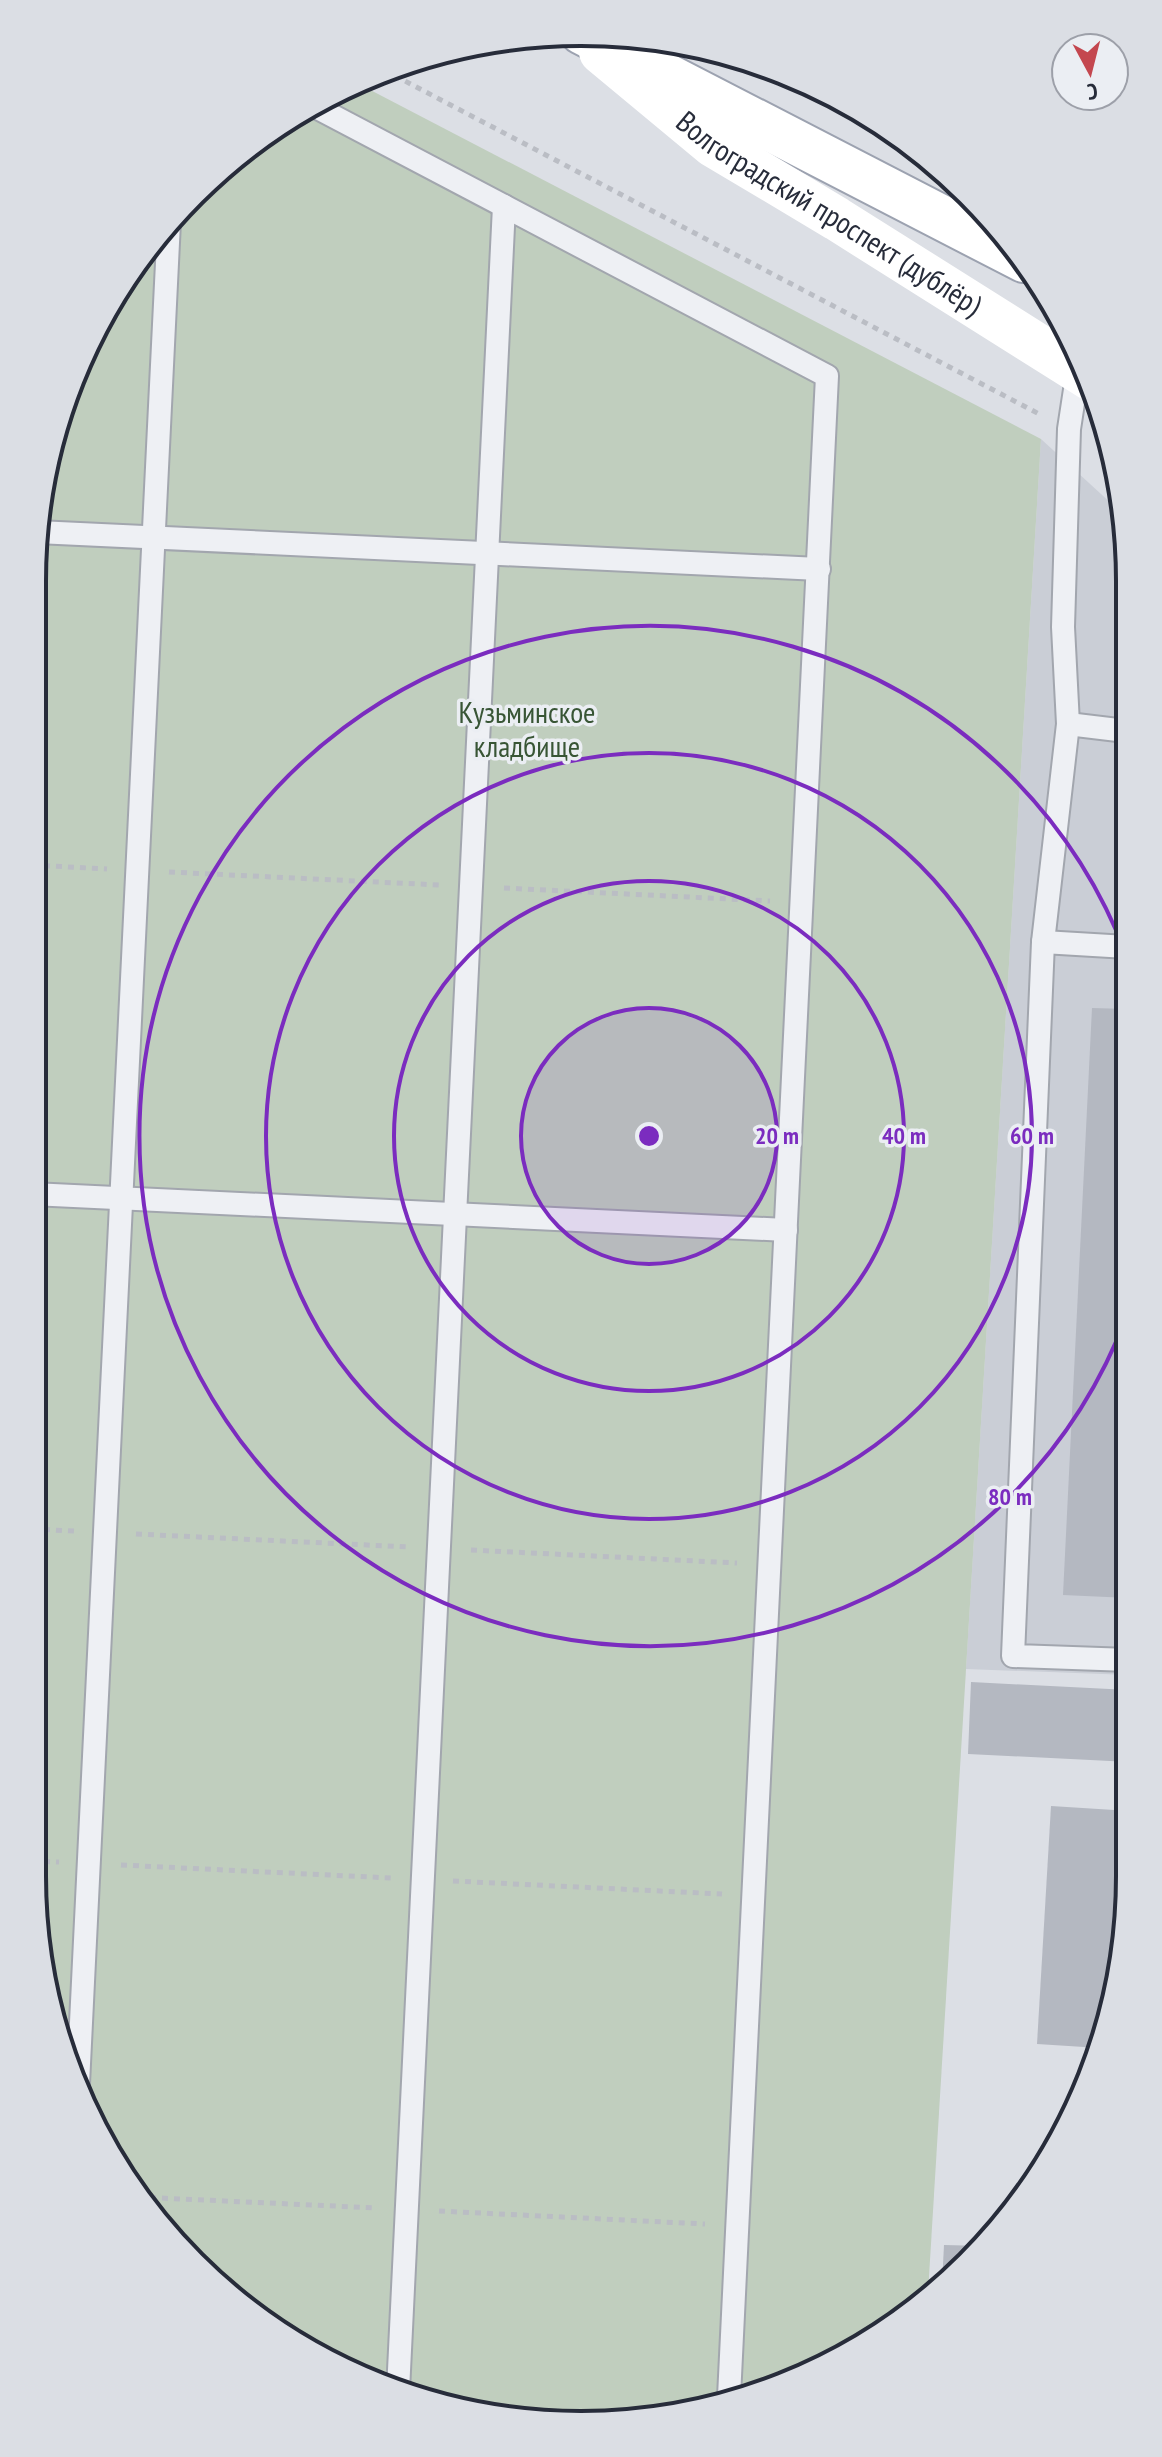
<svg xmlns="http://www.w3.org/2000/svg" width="1162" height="2457" font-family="'PT Sans Narrow',sans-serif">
<rect width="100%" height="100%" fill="#dcdfe5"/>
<path fill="#caced6" d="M1041 439 1125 516 1129 1675 966 1669Z"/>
<path fill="#c0cebe" d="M355 82 1041 439 928 2293 824 2368 653 2420 473 2414 370 2383 276 2333 146 2211 61 2053 32 1876V581L43 473 74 370 125 276 193 192 276 124Z"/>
<g fill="#b4b8c1">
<path d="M1092 1008 1127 1009 1129 1598 1063 1595Z"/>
<path d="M971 1682 1129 1690 1130 1762 968 1754Z"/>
<path d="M1051 1806 1130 1811V1876L1119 1984 1100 2048 1037 2044Z"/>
<path d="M944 2245 984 2246 970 2264 942 2284Z"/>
</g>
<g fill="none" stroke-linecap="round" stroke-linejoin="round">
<defs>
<g id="service">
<path d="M312 105 827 376 729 2397"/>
<path d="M1078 370 1069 429 1063 627 1068 724 1043 942 1013 1656 1129 1660"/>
<path d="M37 532 819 569"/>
<path d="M1068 724 1126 731"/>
<path d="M1043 942 1127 947"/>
<path d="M32 1194 786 1230"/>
<path d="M78 2084 169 222"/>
<path d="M398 2391 504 206"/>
</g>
<path id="primary" d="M582 32 1024 260"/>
</defs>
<use href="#service" stroke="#a2a6ae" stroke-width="26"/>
<use href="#primary" stroke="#9ca2b0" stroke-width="48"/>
<g stroke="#babdc4" stroke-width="5" stroke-dasharray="6 6" stroke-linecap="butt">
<path d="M384 70 1041 415"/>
<path d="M1102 456 1114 465"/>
<path d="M32 865 107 869"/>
<path d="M169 872 439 885"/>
<path d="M504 888 770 901"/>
<path d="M32 1529 74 1531"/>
<path d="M136 1534 409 1547"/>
<path d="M471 1550 737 1563"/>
<path d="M32 1861 59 1862"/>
<path d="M121 1865 391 1878"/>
<path d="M453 1881 722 1894"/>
<path d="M138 2197 377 2208"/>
<path d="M439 2211 705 2224"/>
</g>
<use href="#service" stroke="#eef0f4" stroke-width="22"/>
<path stroke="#fff" stroke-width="44" id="s1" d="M601 52 713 145 837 219 1091 379"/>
<use href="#primary" stroke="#fff" stroke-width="44"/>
</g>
<circle cx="649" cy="1136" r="128" fill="#7b2cbf" fill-opacity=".12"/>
<g fill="none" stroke="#7b2cbf" stroke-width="4">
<circle cx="649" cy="1136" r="128"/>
<circle cx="649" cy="1136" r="255"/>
<circle cx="649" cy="1136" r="383"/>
<path d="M1127 1315A510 510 0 1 1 1127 957"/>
</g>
<g text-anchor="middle" stroke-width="7" stroke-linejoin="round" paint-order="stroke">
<g font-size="30" fill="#272c3a" stroke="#ebeef3">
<text dy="10" stroke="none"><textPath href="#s1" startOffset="280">Волгоградский проспект (дублёр)</textPath></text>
</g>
<g font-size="30" fill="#385535" stroke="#ebeef3">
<text x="527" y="723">Кузьминское<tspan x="527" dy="34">кладбище</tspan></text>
</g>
</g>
<path d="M0 0H1162V2457H0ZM581 46H581A535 535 0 0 1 1116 581V1876A535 535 0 0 1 581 2411H581A535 535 0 0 1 46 1876V581A535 535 0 0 1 581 46Z" fill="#dbdee4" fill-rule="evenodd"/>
<path fill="none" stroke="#272c3a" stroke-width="4" d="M581 46H581A535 535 0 0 1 1116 581V1876A535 535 0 0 1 581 2411H581A535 535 0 0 1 46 1876V581A535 535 0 0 1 581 46Z"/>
<circle cx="649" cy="1136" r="12" fill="#7b2cbf" stroke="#ebeef3" stroke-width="4"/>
<g font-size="24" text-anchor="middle" font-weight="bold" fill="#7b2cbf" stroke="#ebeef3" stroke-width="7" stroke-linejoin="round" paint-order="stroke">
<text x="777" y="1144">20 m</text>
<text x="904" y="1144">40 m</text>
<text x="1032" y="1144">60 m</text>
<text x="1010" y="1505">80 m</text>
</g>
<g transform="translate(1090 72) rotate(173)"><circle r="38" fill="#ebeef3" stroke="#9da0a9" stroke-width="2"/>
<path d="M0-6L14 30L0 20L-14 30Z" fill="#c4474f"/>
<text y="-12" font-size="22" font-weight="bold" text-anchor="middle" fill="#272c3a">С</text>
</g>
</svg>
